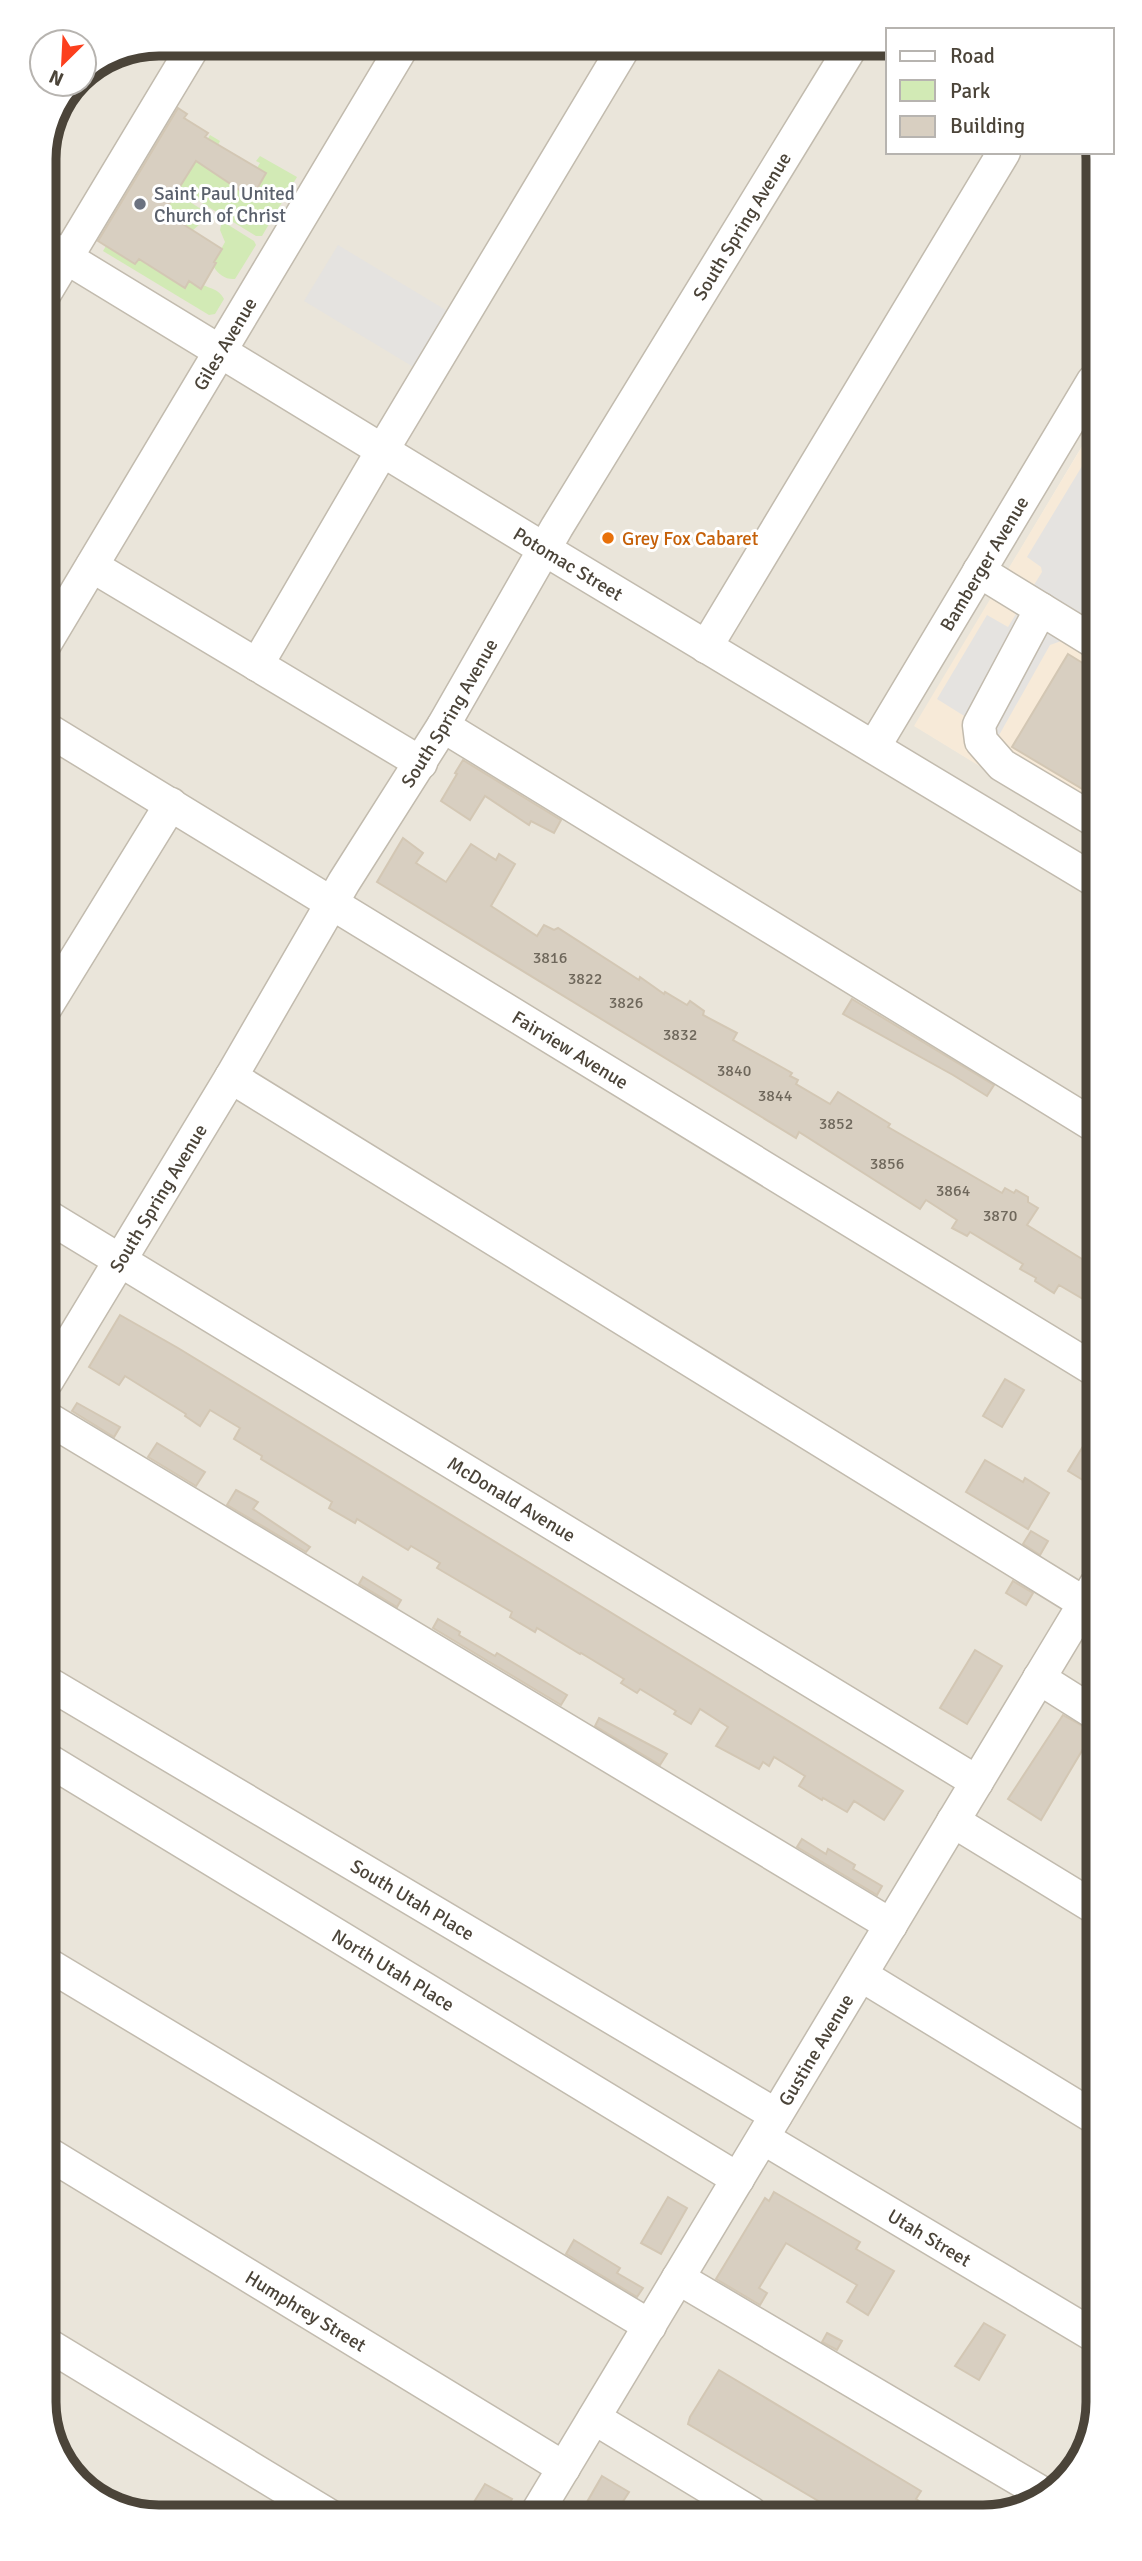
<svg xmlns="http://www.w3.org/2000/svg" width="1142" height="2561" font-family="Signika,sans-serif">
<rect width="100%" height="100%" fill="#f6f3ec"/>
<path fill="#eae5da" d="M159 44H888V152H1092L1093 428 915 726 1094 836 1098 2402 1075 2472 1020 2511 151 2517 89 2494 50 2439 44 152 75 84H84V75Z"/>
<path fill="#f7ead8" d="M1093 428 1094 836 914 726Z"/>
<g fill="#d2eab5">
<path d="M210 135 220 141 218 145 225 181 241 191 265 173 257 168 260 163 256 161 260 156 297 177 262 236H256L179 189Z"/>
<path d="M176 193 215 218 212 222 200 224 193 230 162 214Z"/>
<path d="M222 221 254 241 256 245 235 279C226 280 218 274 214 267L216 263 214 262 225 242 220 230Z"/>
<path d="M106 246 135 264 139 259 185 288 189 281 200 288 203 285C211 289 219 289 224 299L215 314 209 315 103 251Z"/>
</g>
<g fill="#e5e3e0">
<path d="M338 245 454 315 420 371 304 301Z"/>
<path d="M1093 448V657L1064 640 1050 645 998 737 937 699 987 615 1008 627 1042 572 1041 567 1027 557Z"/>
</g>
<g fill="#d8cfc1" stroke="#d3c7b4" stroke-width="2">
<path d="M178 108 187 114 184 118 208 133 205 137 266 173 254 194 244 188 241 191 196 161 164 212 222 249 214 262 216 263 201 289 189 281 185 288 139 259 135 264 98 241Z"/>
<path d="M1068 654 1094 670V796L1012 747Z"/>
<path d="M463 760 561 820 554 833 531 821 529 825 485 796 470 820 441 801 457 774 455 773Z"/>
<path d="M403 838 423 853 416 863 446 882 471 844 496 860 499 854 515 864 491 906 537 936 544 925 554 930 558 928 639 980 640 977 664 994 665 992 687 1005 690 1001 704 1011 703 1015 737 1033 733 1040 792 1073 790 1076 798 1080 796 1084 830 1104 838 1092 890 1124 888 1127 1002 1193 1005 1188 1014 1193 1016 1190 1028 1197V1202L1038 1208 1027 1225 1095 1267V1306L1059 1285 1054 1293 1035 1281 1036 1278 1020 1269 1023 1264 970 1232 967 1236 952 1228 957 1220 926 1200 920 1209 799 1132 796 1138 377 882Z"/>
<path d="M852 999 994 1085 987 1096 953 1075 843 1014Z"/>
<path d="M120 1315 178 1348 903 1791 884 1820 854 1801 847 1812 823 1798 822 1800 799 1786 805 1776 774 1757 769 1766 763 1762 759 1769 716 1746 728 1727 700 1709 691 1724 674 1714 676 1711 640 1689 637 1693 621 1683 624 1679 581 1653 580 1654 537 1628 535 1632 510 1617 512 1612 437 1568 440 1563 411 1546 408 1550 357 1519 355 1523 329 1508 332 1502 261 1459 262 1456 234 1439 240 1428 210 1410 200 1426 185 1416 186 1414 125 1376 119 1385 89 1367Z"/>
<path d="M1005 1379 1024 1390 1002 1427 983 1416Z"/>
<path d="M77 1403 120 1427 114 1437 72 1411Z"/>
<path d="M1096 1425V1488L1068 1471Z"/>
<path d="M157 1443 205 1472 196 1486 148 1457Z"/>
<path d="M985 1460 1023 1482 1025 1478 1049 1493 1028 1529 966 1492Z"/>
<path d="M236 1490 258 1502 253 1509 310 1547 306 1552 227 1505Z"/>
<path d="M1031 1531 1048 1541 1040 1555 1023 1544Z"/>
<path d="M363 1577 401 1600 397 1607 359 1584Z"/>
<path d="M1013 1581 1033 1593 1026 1605 1006 1593Z"/>
<path d="M438 1619 460 1632 459 1635 495 1656 497 1653 567 1695 561 1705 433 1628Z"/>
<path d="M975 1650 1002 1666 967 1724 940 1708Z"/>
<path d="M1063 1715 1093 1732 1041 1820 1008 1799Z"/>
<path d="M599 1718 667 1754 660 1765 595 1726Z"/>
<path d="M802 1839 826 1854 828 1849 855 1865 853 1869 882 1886 877 1895 797 1847Z"/>
<path d="M774 2192 860 2242 856 2249 894 2271 868 2315 847 2302 857 2285 786 2243 759 2288 767 2293 760 2305 716 2279 765 2198 769 2201Z"/>
<path d="M668 2197 687 2208 661 2254 641 2243Z"/>
<path d="M574 2240 620 2268 617 2273 643 2288 637 2297 566 2254Z"/>
<path d="M984 2323 1005 2335 979 2380 955 2366Z"/>
<path d="M827 2333 842 2341 837 2350 822 2342Z"/>
<path d="M719 2370 921 2491 916 2499 936 2512H837L688 2424 690 2417Z"/>
<path d="M602 2476 629 2492 615 2514H606L587 2502Z"/>
<path d="M485 2484 512 2499 503 2515H466Z"/>
</g>
<g fill="none" stroke-linecap="round" stroke-linejoin="round">
<defs>
<g id="minor">
<path id="s1" d="M44 244 544 549 1094 880"/>
<path d="M44 295 195 44"/>
<path d="M92 566 421 763"/>
<path d="M979 571 1093 641"/>
<path d="M1041 609 979 725 981 741 1002 765 1094 820"/>
<path id="s2" d="M45 644 404 44"/>
<path d="M706 647 1004 152"/>
<path d="M257 665 382 451 626 44"/>
<path d="M443 726 1095 1126"/>
<path id="s3" d="M45 728 1095 1370"/>
<path id="s4" d="M874 747 1093 381"/>
<path d="M46 1007 171 804"/>
<path d="M231 1077 1084 1603"/>
<path id="s5" d="M47 1216 977 1782"/>
<path id="s6" d="M47 1381 231 1077 344 882 443 726 557 527 853 44"/>
<path d="M47 1418 891 1925"/>
<path d="M1039 1678 1096 1714"/>
<path id="s7" d="M48 1683 776 2115"/>
<path id="s8" d="M48 1760 738 2179"/>
<path d="M953 1821 1097 1909"/>
<path d="M49 1965 650 2326"/>
<path d="M861 1975 1097 2119"/>
<path id="s9" d="M763 2138 1098 2338"/>
<path id="s10" d="M49 2154 564 2468"/>
<path d="M678 2278 1044 2494"/>
<path d="M50 2346 330 2516"/>
<path d="M594 2418 751 2513"/>
<path id="s11" d="M536 2514 1096 1584"/>
</g>
</defs>
<use href="#minor" stroke="#c2bbae" stroke-width="35"/>
<use href="#minor" stroke="#fff" stroke-width="32"/>
</g>
<circle fill="#6b7280" stroke="#fff" stroke-width="2.5" cx="140" cy="204" r="7"/>
<circle fill="#e8710a" stroke="#fff" stroke-width="2.5" cx="608" cy="538" r="7"/>
<g text-anchor="middle" stroke-width="6" stroke-linejoin="round" paint-order="stroke">
<g font-size="16" fill="#6e675b">
<text x="550" y="963">3816</text>
<text x="585" y="984">3822</text>
<text x="626" y="1008">3826</text>
<text x="680" y="1040">3832</text>
<text x="734" y="1076">3840</text>
<text x="775" y="1101">3844</text>
<text x="836" y="1129">3852</text>
<text x="887" y="1169">3856</text>
<text x="953" y="1196">3864</text>
<text x="1000" y="1221">3870</text>
</g>
<g font-size="19" fill="#5b616d" stroke="#fff" text-anchor="start">
<text x="154" y="200">Saint Paul United<tspan x="154" dy="22">Church of Christ</tspan></text>
</g>
<g font-size="19" fill="#4b4439" stroke="#fff">
<text dy="7" stroke="none"><textPath href="#s6" startOffset="1348">South Spring Avenue</textPath></text>
<text dy="7" stroke="none"><textPath href="#s2" startOffset="350">Giles Avenue</textPath></text>
<text dy="7" stroke="none"><textPath href="#s1" startOffset="614">Potomac Street</textPath></text>
<text dy="7" stroke="none"><textPath href="#s4" startOffset="214">Bamberger Avenue</textPath></text>
<text dy="7" stroke="none"><textPath href="#s6" startOffset="780">South Spring Avenue</textPath></text>
<text dy="7" stroke="none"><textPath href="#s3" startOffset="616">Fairview Avenue</textPath></text>
<text dy="7" stroke="none"><textPath href="#s6" startOffset="214">South Spring Avenue</textPath></text>
<text dy="7" stroke="none"><textPath href="#s5" startOffset="544">McDonald Avenue</textPath></text>
<text dy="7" stroke="none"><textPath href="#s7" startOffset="424">South Utah Place</textPath></text>
<text dy="7" stroke="none"><textPath href="#s8" startOffset="404">North Utah Place</textPath></text>
<text dy="7" stroke="none"><textPath href="#s11" startOffset="542">Gustine Avenue</textPath></text>
<text dy="7" stroke="none"><textPath href="#s9" startOffset="194">Utah Street</textPath></text>
<text dy="7" stroke="none"><textPath href="#s10" startOffset="301">Humphrey Street</textPath></text>
</g>
<g font-size="19" fill="#c56008" stroke="#fff" text-anchor="start">
<text x="622" y="545">Grey Fox Cabaret</text>
</g>
</g>
<path d="M0 0H1142V2561H0ZM159 56H983A103 103 0 0 1 1086 159V2402A103 103 0 0 1 983 2505H159A103 103 0 0 1 56 2402V159A103 103 0 0 1 159 56Z" fill="#fff" fill-rule="evenodd"/>
<path fill="none" stroke="#4b4439" stroke-width="9" d="M159 56H983A103 103 0 0 1 1086 159V2402A103 103 0 0 1 983 2505H159A103 103 0 0 1 56 2402V159A103 103 0 0 1 159 56Z"/>
<rect x="886" y="28" width="228" height="126" fill="#ffffff" stroke="#b7b4b0" stroke-width="2"/>
<rect x="900" y="51" width="35" height="10" fill="#ffffff" stroke="#b7b4b0" stroke-width="2"/>
<text x="950" y="63" font-size="21" fill="#4b4439">Road</text>
<rect x="900" y="80" width="35" height="21" fill="#d2eab5" stroke="#b7b4b0" stroke-width="2"/>
<text x="950" y="98" font-size="21" fill="#4b4439">Park</text>
<rect x="900" y="116" width="35" height="21" fill="#d8cfc1" stroke="#b7b4b0" stroke-width="2"/>
<text x="950" y="133" font-size="21" fill="#4b4439">Building</text>
<g transform="translate(63 63) rotate(204)"><circle r="33" fill="#ffffff" stroke="#b7b4b0" stroke-width="2"/>
<path d="M0-5L12 26L0 18L-12 26Z" fill="#fc3f1d"/>
<text y="-10" font-size="19" font-weight="bold" text-anchor="middle" fill="#4b4439">N</text>
</g>
</svg>
